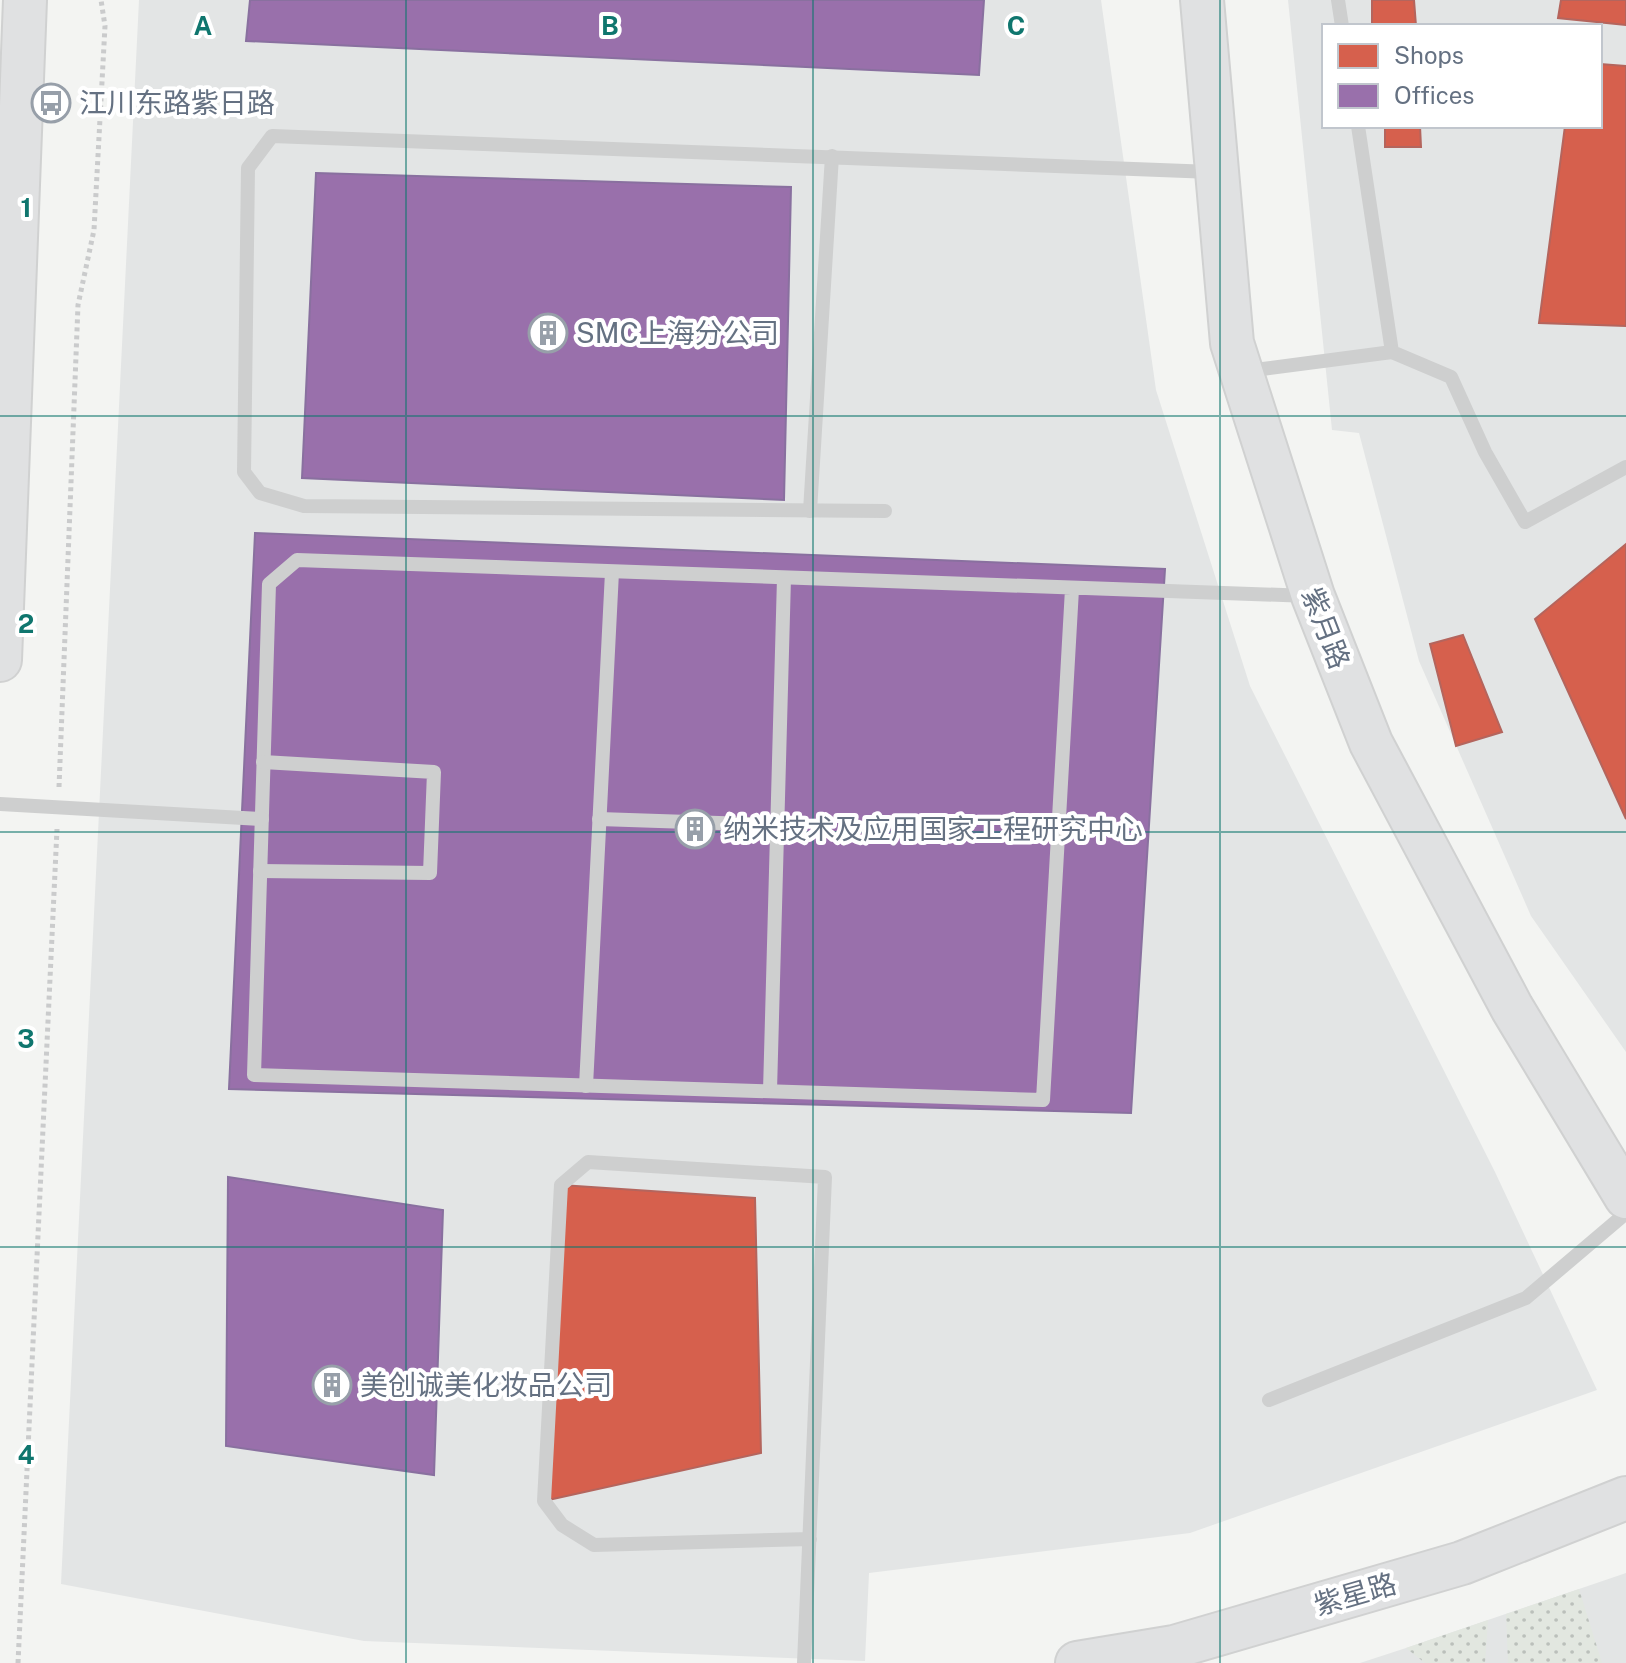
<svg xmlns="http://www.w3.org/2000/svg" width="1626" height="1663" font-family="'Public Sans','Noto Sans SC',sans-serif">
<defs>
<pattern id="garden-dots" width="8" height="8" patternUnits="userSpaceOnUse" patternTransform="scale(2)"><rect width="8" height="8" fill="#e2e7e0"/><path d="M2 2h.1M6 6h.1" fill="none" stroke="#bbc0bb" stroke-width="1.8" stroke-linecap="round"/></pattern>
</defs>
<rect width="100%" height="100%" fill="#f3f4f2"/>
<g fill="#e3e5e5" fill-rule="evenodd">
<path d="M139 0H1101L1156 390 1250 686 1495 1172 1597 1390 1190 1533 869 1573 865 1661 364 1641 61 1584Z"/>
<path d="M1288 0H1626V1052L1531 916 1419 661 1359 433 1332 430ZM1324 26H1600V126H1324Z"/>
<path d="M1626 1573V1663H1360L1406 1648Z"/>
</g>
<g fill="url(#garden-dots)">
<path d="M1579 1589 1602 1663H1508L1506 1614Z"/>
<path d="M1488 1620 1485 1663H1425L1406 1648Z"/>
</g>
<g fill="#d6604d" stroke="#b4655d" stroke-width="2">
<path d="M1372 0H1414L1416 26H1372Z"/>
<path d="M1561 0H1626V25L1558 18Z"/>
<path d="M1600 64 1626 66V326L1539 323 1565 126H1600Z"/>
<path d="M1385 126H1420L1421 147H1385Z"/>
<path d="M1626 544V819L1535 619Z"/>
<path d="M1463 635 1502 732 1456 746 1430 644Z"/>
<path d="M845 650 982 665 1008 1053 801 1051Z"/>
<path d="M561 651 552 1043 300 1077 319 872 430 873 449 657Z"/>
<path d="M1075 656 1121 657 1125 854 1070 855Z"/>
<path d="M726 846 695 999 692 1047H605L633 849Z"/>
<path d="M561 1185 755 1198 761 1453 544 1501Z"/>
</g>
<g fill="#9970ab" stroke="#89709f" stroke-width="2">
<path d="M250 0H984L979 75 246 41Z"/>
<path d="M316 173 791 187 784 500 302 478Z"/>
<path d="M255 533 1165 569 1131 1113 229 1089Z"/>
<path d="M228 1177 443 1210 434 1475 226 1446Z"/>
</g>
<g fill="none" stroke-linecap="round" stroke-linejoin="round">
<defs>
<g id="secondary">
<path d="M1202 0 1232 343 1313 596 1371 743 1512 1008 1626 1197"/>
<path d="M0 660 25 0"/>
<path d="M1077 1663 1174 1647 1462 1563 1626 1498"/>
</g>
</defs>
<use href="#secondary" stroke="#d0d1d1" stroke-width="46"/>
<g stroke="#cacbcc" stroke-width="5" stroke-dasharray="4 4" stroke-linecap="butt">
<path d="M59 787 78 305 94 230 105 26 101 0"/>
<path d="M18 1663 57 829"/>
</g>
<g stroke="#cecfcf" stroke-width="14">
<path d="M1338 0 1342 26"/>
<path d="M1358 126 1392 352 1451 377 1485 452 1525 522 1626 467"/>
<path d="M1247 371 1392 352"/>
<path d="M810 511 832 156"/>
<path d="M885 511 304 506 260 493 244 472 248 168 272 136 1212 172"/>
<path d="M1072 589 1043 1100 254 1075 269 584 297 560 1309 596"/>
<path d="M0 804 262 819"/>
<path d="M599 819 778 825"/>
<path d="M260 871 430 873 434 772 263 762"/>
<path d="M586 1086 612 572"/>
<path d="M770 1091 784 578"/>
<path d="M1269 1400 1526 1298 1626 1213"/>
<path d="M804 1663 825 1177 588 1162 561 1185 544 1501 562 1525 594 1545 810 1539"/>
</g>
<use href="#secondary" stroke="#e0e1e2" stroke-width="42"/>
</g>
<path fill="none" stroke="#0f766e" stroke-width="2" stroke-opacity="0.55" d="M406 0V1663M813 0V1663M1220 0V1663M0 416H1626M0 832H1626M0 1247H1626"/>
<defs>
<symbol id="bus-ring" viewBox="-11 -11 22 22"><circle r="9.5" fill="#fff" stroke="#979fa9" stroke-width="1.5"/><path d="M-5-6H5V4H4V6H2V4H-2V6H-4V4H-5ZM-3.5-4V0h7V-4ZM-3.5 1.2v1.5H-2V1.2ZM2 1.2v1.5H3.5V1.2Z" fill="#979fa9"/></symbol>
<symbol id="building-ring" viewBox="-11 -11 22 22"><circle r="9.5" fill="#fff" stroke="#979fa9" stroke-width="1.5"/><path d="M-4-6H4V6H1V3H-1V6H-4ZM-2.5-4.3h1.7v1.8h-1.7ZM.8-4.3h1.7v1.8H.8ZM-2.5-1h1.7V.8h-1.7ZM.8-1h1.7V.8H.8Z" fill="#979fa9"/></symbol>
</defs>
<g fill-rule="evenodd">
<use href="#bus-ring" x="29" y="81" width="44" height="44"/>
<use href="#building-ring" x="526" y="311" width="44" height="44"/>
<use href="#building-ring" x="673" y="807" width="44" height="44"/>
<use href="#building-ring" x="310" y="1363" width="44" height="44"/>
</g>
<g text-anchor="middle" stroke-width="8" stroke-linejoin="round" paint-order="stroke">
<g font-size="28" fill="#657182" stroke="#fff" text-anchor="start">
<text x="79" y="113">江川东路紫日路</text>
<text x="576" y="343">SMC上海分公司</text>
<text x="723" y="839">纳米技术及应用国家工程研究中心</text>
<text x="360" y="1395">美创诚美化妆品公司</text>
</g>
<g font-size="28" fill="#657182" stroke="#fff">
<text transform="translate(1326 628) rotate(69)" y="10">紫月路</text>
<text transform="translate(1355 1594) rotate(-16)" y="10">紫星路</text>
</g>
</g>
<g font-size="26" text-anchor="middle" font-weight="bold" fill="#0f766e" stroke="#fff" stroke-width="8" stroke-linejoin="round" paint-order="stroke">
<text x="203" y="35">A</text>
<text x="610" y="35">B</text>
<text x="1016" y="35">C</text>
<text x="26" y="217">1</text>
<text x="26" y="633">2</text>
<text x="26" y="1048">3</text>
<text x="26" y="1464">4</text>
</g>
<rect x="1322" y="24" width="280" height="104" fill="#ffffff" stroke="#c1c6cd" stroke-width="2"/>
<rect x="1338" y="44" width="40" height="24" fill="#d6604d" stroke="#c1c6cd" stroke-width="2"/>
<text x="1394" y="64" font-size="24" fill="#657182">Shops</text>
<rect x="1338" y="84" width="40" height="24" fill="#9970ab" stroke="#c1c6cd" stroke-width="2"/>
<text x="1394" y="104" font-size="24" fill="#657182">Offices</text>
</svg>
